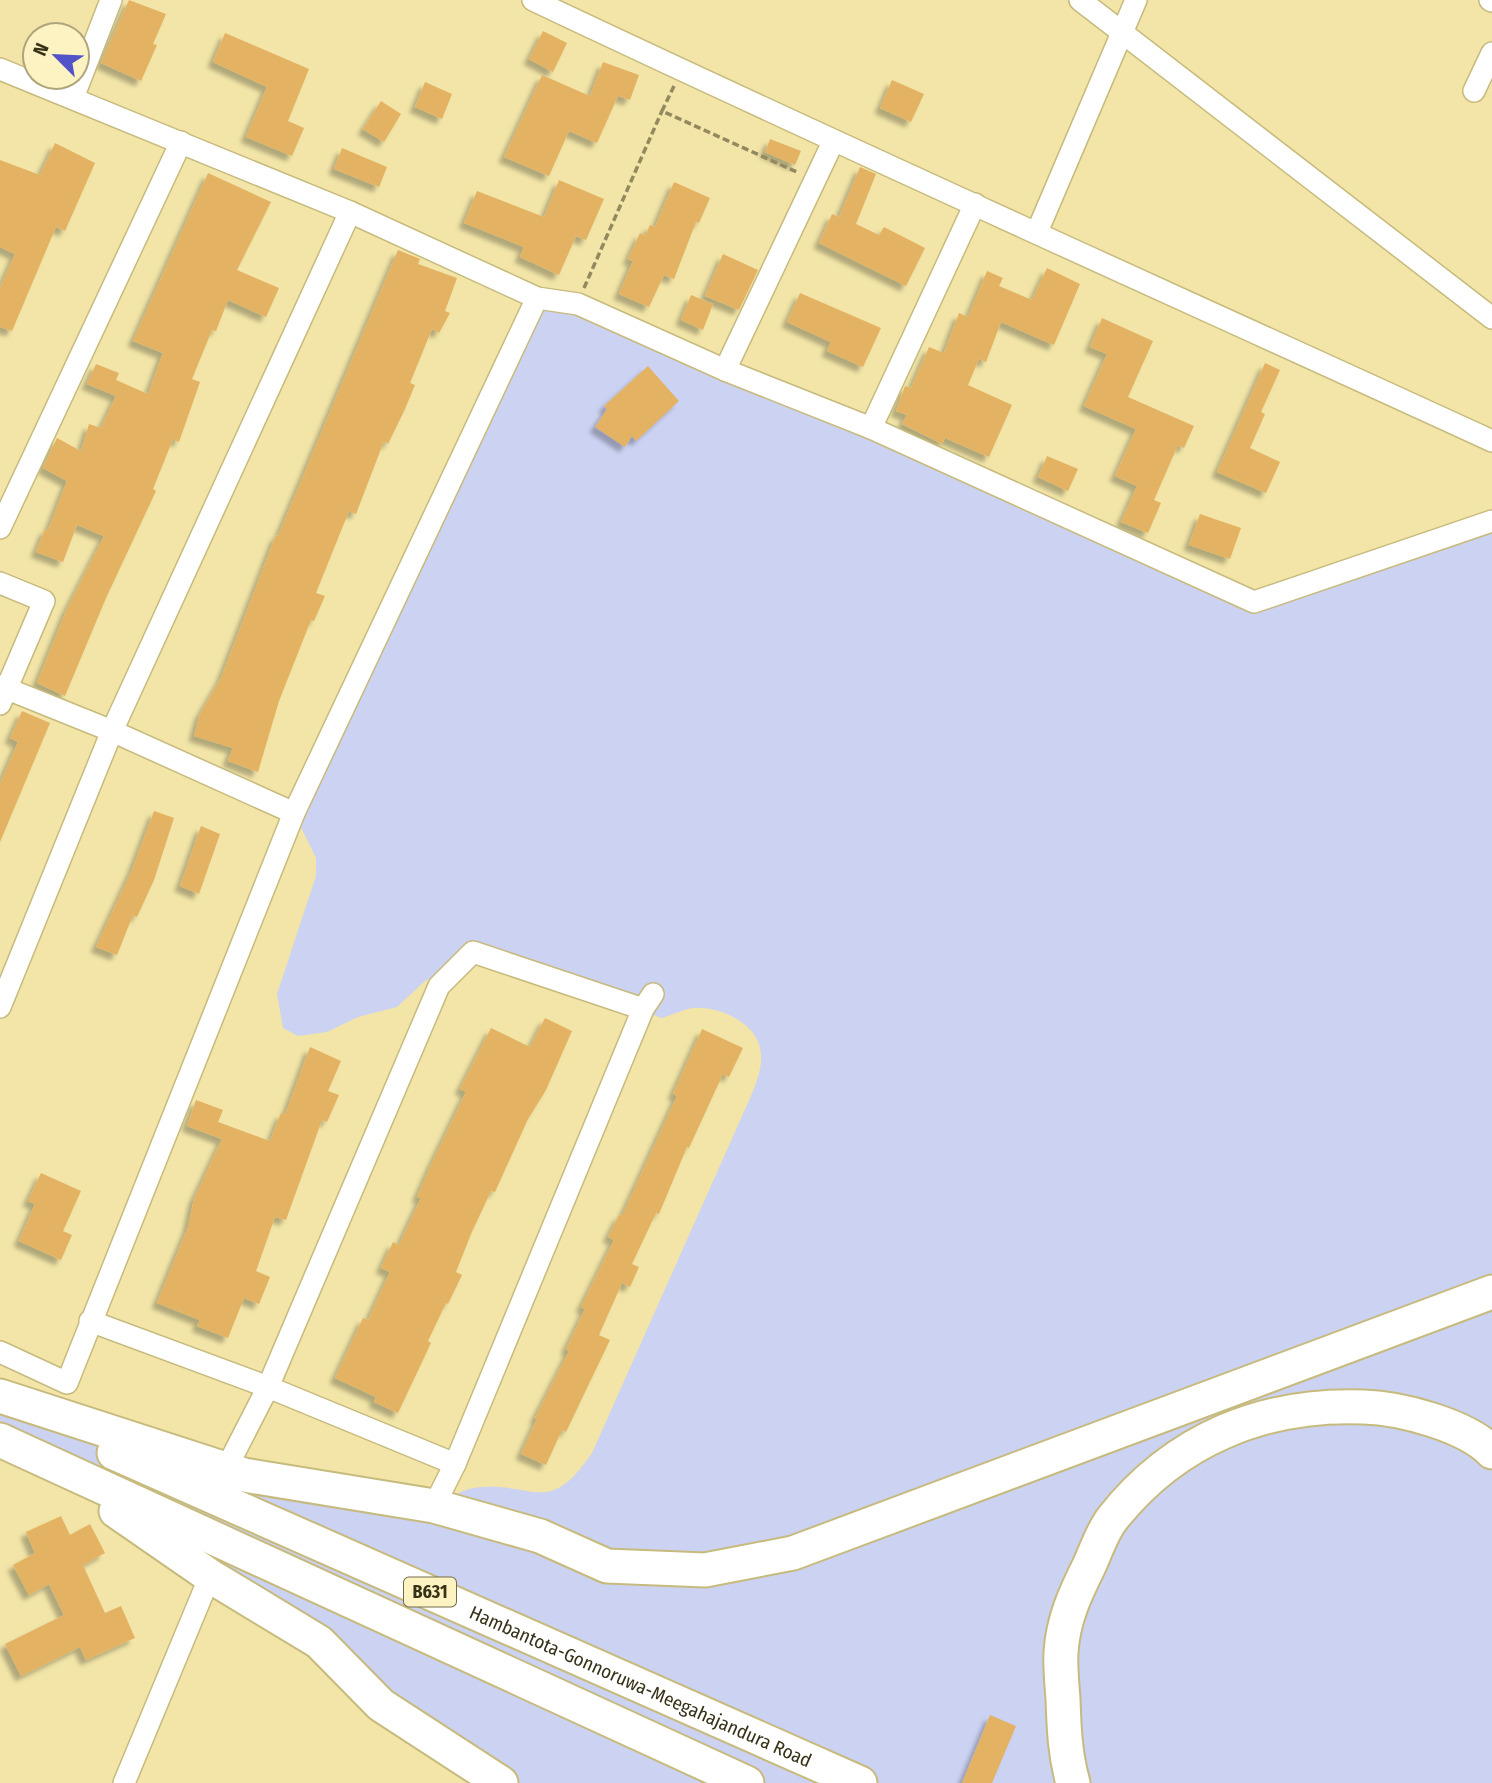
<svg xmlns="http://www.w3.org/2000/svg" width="1492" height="1783" font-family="'Fira Sans Condensed',sans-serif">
<defs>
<filter id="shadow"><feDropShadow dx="-5.5" dy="5.5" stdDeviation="2" flood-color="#0004"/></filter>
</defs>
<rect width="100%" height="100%" fill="#f2e5a7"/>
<path fill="#ccd2f2" d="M537 298 578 304 1254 602 1492 521V1783H501L43 1461 0 1423V1396L434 1506C446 1500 461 1490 474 1488 535 1480 547 1519 592 1453L751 1096C757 1081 764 1064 760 1048 755 1022 718 1006 694 1008 684 1009 672 1015 662 1018L473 952 424 982 397 1007 358 1017 327 1032 298 1036 283 1028 277 994 316 876V858L294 813Z"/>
<g fill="#e4b263" filter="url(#shadow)">
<path d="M129 0 166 14 153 44 157 45 141 81 101 63Z"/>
<path d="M543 31 567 43 553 72 529 59Z"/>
<path d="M225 33 309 69 288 121 304 128 292 156 246 137 267 87 213 62Z"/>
<path d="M603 62 639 75 630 100 618 96 597 143 569 131 549 176 504 157 542 75 590 96Z"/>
<path d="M892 80 924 94 911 122 880 108Z"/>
<path d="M425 82 452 94 442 119 415 107Z"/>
<path d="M381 101 401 114 384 142 363 129Z"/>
<path d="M770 139 801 151 795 165 765 152Z"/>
<path d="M55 143 95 163 65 231 56 227 12 331 0 327V288L15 254 0 247V160L40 175Z"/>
<path d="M342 148 387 167 379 187 334 169Z"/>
<path d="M860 167 876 174 856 224 879 235 884 227 925 248 906 286 819 243 832 214 839 217Z"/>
<path d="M208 173 271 202 237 270 279 288 266 317 228 300 216 331 212 330 192 379 200 382 179 442 173 439 153 489 156 491 106 598 65 696 37 683 66 611 104 536 77 525 63 562 36 552 45 529 48 530 67 481 43 468 57 438 81 451 89 424 101 428 116 396 87 384 96 364 119 373 116 380 148 394 163 353 133 341Z"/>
<path d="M559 180 604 199 586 240 576 236 559 275 520 257 524 247 464 223 477 191 544 217Z"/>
<path d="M674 182 710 198 699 223 696 222 674 279 664 275 649 307 619 294 633 261 628 259 640 233 645 236 650 225 655 227Z"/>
<path d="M398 250 420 259 418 264 457 278 445 311 450 313 439 333 432 329 410 383 415 385 405 409 388 444 384 441 356 514 349 511 316 593 325 596 314 621 311 620 279 701 258 772 228 761 233 748 194 736 200 714 221 678 276 535 278 536Z"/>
<path d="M723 254 758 270 739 310 705 296Z"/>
<path d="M1047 268 1080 284 1054 345 1001 322 986 362 979 359 968 385 1012 405 989 457 945 438 942 444 902 424 907 415 896 411 905 386 911 388 929 347 944 353 959 313 968 317 987 271 1003 278 999 286 1032 300Z"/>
<path d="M800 293 881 328 863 367 827 351 831 342 787 322Z"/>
<path d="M691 295 713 304 703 330 681 320Z"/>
<path d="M1102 318 1153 341 1128 397 1194 426 1184 448 1178 445 1154 500 1161 503 1148 533 1121 522 1137 486 1115 476 1136 429 1084 406 1107 354 1090 347Z"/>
<path d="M1265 363 1280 370 1261 412 1265 414 1250 448 1280 462 1266 493 1217 472Z"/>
<path d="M648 366 679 401 636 441 632 436 625 447 595 427 607 409 604 406Z"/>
<path d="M1047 456 1078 469 1068 491 1038 477Z"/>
<path d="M1200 514 1241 528 1230 559 1189 545Z"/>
<path d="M22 711 50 723 0 842V784L18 742 10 738Z"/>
<path d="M154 811 174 818 154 880 137 917 133 915 117 955 96 947 132 870Z"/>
<path d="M201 826 220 834 199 894 180 886Z"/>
<path d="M545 1018 572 1031 546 1090 528 1119 495 1192 491 1191 471 1234 456 1272 462 1275 448 1304 446 1303 428 1341 431 1343 398 1413 374 1402 376 1397 335 1378 363 1318 368 1320 390 1272 381 1268 393 1242 399 1245 421 1198 417 1197 431 1165 466 1092 460 1089 491 1028 530 1047Z"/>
<path d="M702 1029 743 1048 729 1077 723 1074 689 1148 687 1147 659 1214 656 1213 632 1264 639 1267 630 1287 622 1283 599 1335 610 1340 566 1432 562 1430 546 1465 521 1454 537 1419 535 1418 569 1351 566 1349 585 1309 581 1307 614 1240 608 1237 619 1215 622 1216 677 1096 673 1094Z"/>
<path d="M310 1047 341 1061 328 1091 339 1095 327 1122 322 1120 286 1220 275 1217 256 1271 270 1277 259 1304 244 1298 228 1338 197 1326 200 1320 157 1303 188 1227 194 1199 222 1139 187 1126 196 1100 223 1110 218 1122 270 1141 281 1113 285 1115Z"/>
<path d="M41 1173 81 1191 63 1231 72 1235 61 1260 19 1241 35 1204 28 1201Z"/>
<path d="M61 1516 70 1535 90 1524 105 1553 83 1565 105 1613 121 1606 135 1638 86 1660 80 1647 21 1676 5 1644 64 1615 49 1584 29 1595 13 1565 35 1553 26 1532Z"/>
<path d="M990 1715 1016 1726 992 1783H962Z"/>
</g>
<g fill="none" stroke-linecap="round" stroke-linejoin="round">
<defs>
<g id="street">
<path d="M533 0C851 151 1172 294 1492 441"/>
<path d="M1080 0 1492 318"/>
<path d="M1490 0 1492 1"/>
<path d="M0 69 350 212 537 298 578 304 725 370 871 428 1254 602 1492 521"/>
<path d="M1474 91 1492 53"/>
<path d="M73 98 111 0"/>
<path d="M1037 232 1136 0"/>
<path d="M725 370 833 142"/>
<path d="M871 428 975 204"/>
<path d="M0 528 181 142"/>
<path d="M0 583 44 601 0 704"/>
<path d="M0 686 112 731 294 813"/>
<path d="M0 1007 112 731 350 212"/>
<path d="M90 1321 268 1387 455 1464"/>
<path d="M0 1352 67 1383 294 813 537 298"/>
<path d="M226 1469 268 1387 439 986 473 952 643 1009"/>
<path d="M434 1506 455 1464 643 1009 653 994"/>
<path d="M124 1783 210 1576"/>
</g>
<g id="primary">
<path d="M0 1396 244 1475 434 1506 540 1536 607 1566 705 1570 793 1553 1492 1292"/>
<path d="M0 1440 747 1783"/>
<path id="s1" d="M114 1453 860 1783"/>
<path d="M116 1511 210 1576 319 1642 381 1705 501 1783"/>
<path d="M1073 1783C1065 1755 1064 1729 1063 1699 1062 1684 1060 1667 1061 1652 1063 1620 1075 1594 1089 1566 1096 1551 1102 1532 1112 1519 1175 1439 1264 1403 1364 1407 1400 1408 1466 1425 1492 1452"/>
</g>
</defs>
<use href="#street" stroke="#c7ba7d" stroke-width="24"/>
<use href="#primary" stroke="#c7ba7d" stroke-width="37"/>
<g stroke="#93895e" stroke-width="3.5" stroke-dasharray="7 3.5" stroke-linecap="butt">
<path d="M674 86 662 111 799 173"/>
<path d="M584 288 662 111"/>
</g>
<use href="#street" stroke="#fff" stroke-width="21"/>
<use href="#primary" stroke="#fff" stroke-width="33"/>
</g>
<g text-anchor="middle" stroke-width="6" stroke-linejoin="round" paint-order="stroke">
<rect fill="#fdf2c1" stroke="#726b4b" stroke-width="2" x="404" y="1577.5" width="52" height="29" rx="5"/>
<g font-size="18" font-weight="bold" fill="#373118">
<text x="430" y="1598">B631</text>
</g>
<g font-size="19" fill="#373118" stroke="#fdf2c1">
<text dy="7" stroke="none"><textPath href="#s1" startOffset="576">Hambantota-Gonnoruwa-Meegahajandura Road</textPath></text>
</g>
</g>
<g transform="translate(56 56) rotate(294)"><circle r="33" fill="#fdf2c1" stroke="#aea57d" stroke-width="2"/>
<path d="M0-5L12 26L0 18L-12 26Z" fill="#5253c9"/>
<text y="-10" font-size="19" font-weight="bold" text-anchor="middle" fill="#373118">N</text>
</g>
</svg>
